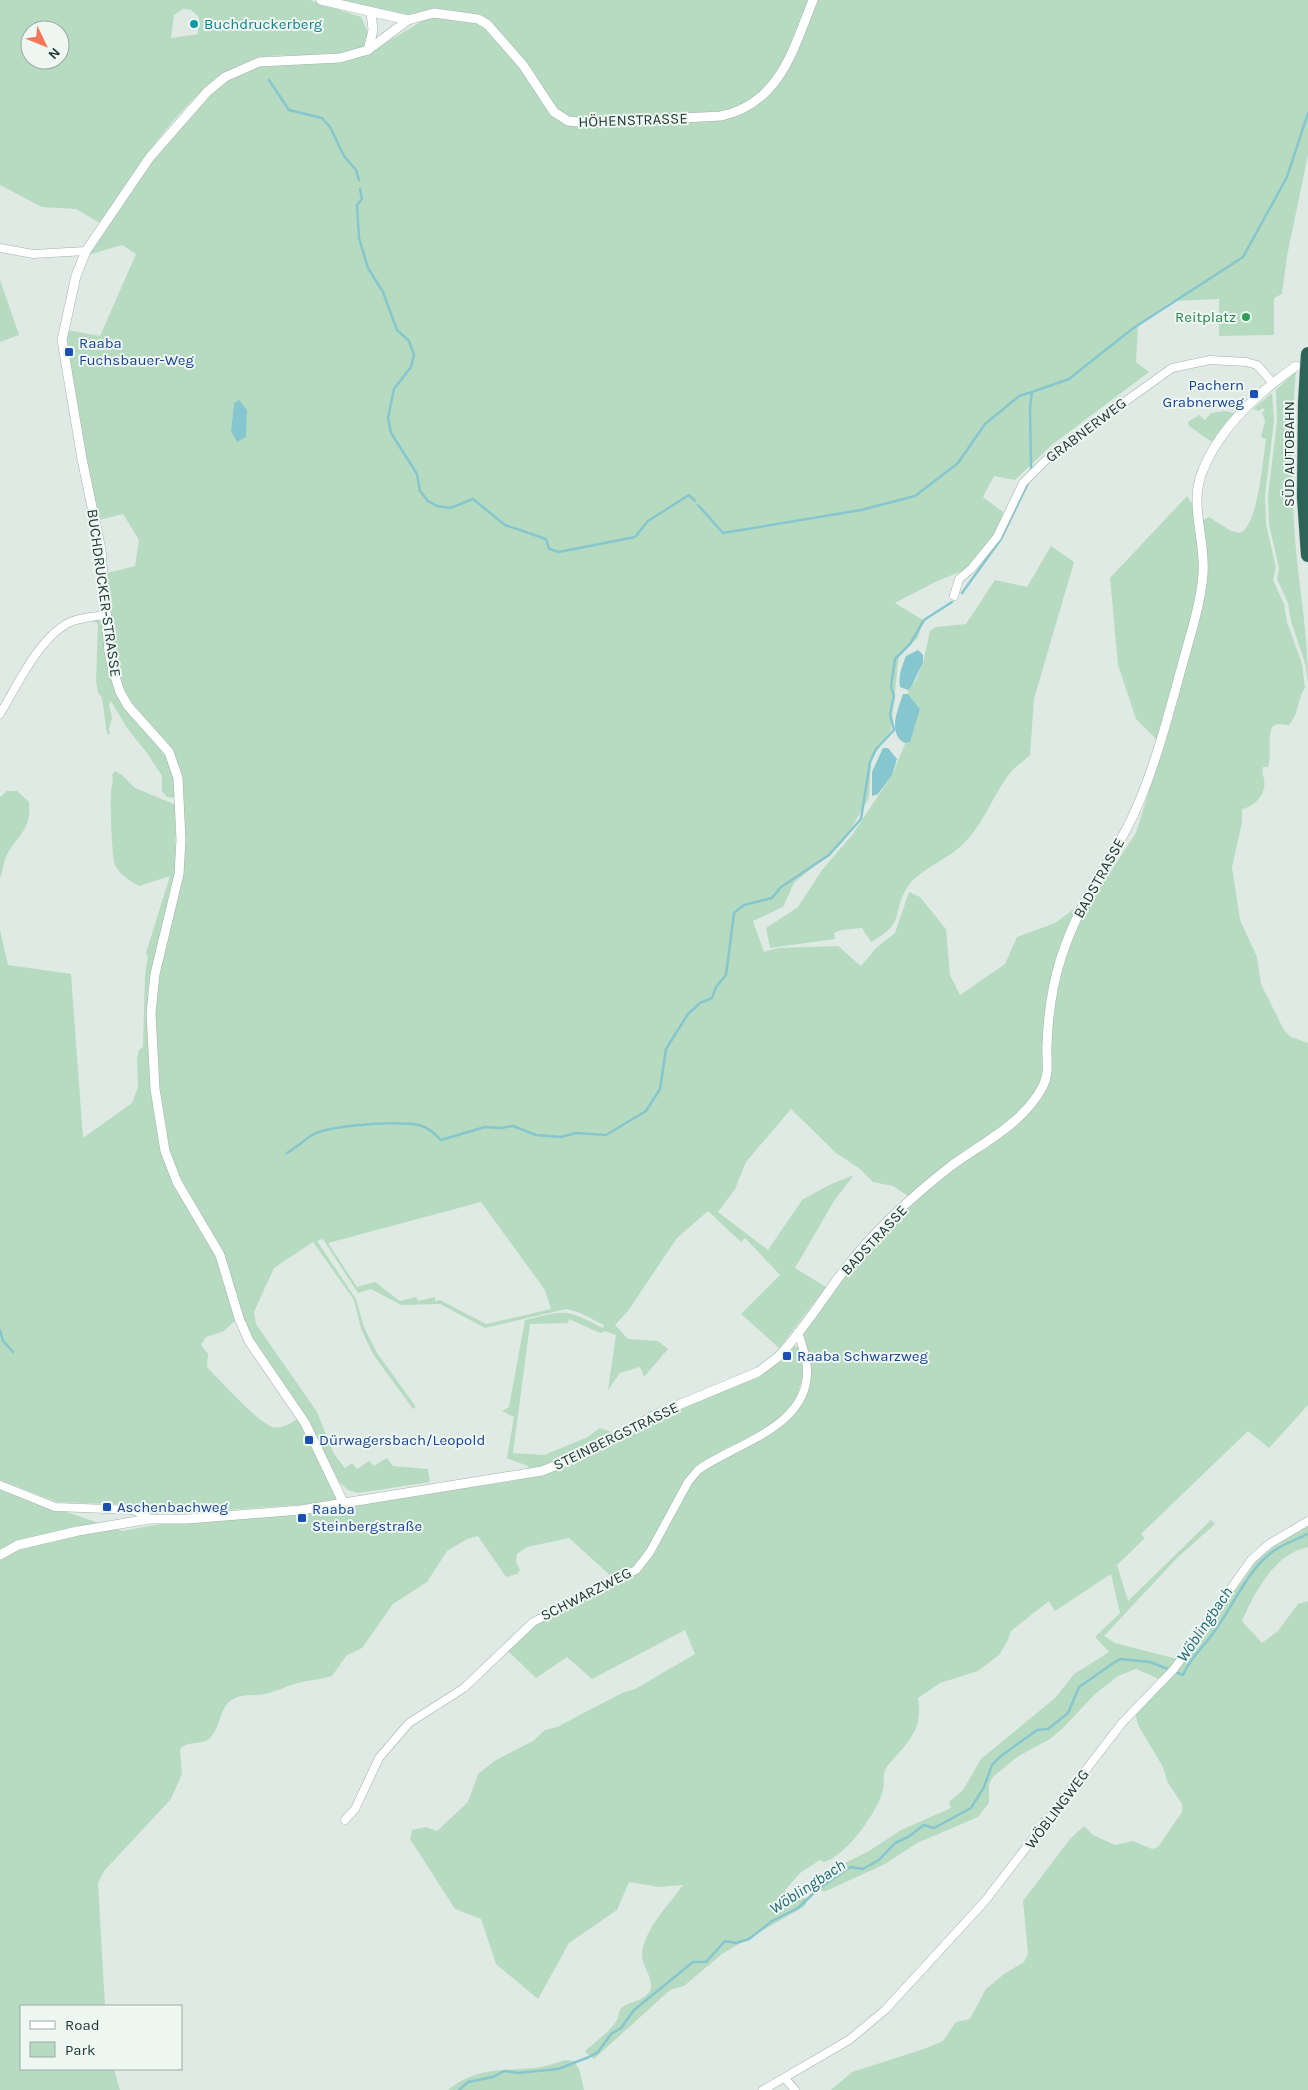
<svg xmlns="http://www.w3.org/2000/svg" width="1308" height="2090" font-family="Karla,sans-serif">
<rect width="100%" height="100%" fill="#dfeae5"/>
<g fill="#b7dbc0" fill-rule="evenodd">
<path d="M0 0H310L361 17 367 30V46C351 51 336 56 319 56 299 57 277 53 258 58 191 77 138 169 100 223L76 209 42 207 0 185ZM183 9 191 10 199 17 198 34 171 38 174 15ZM30 30H60V60H30Z"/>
<path d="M331 0H808C789 47 776 100 721 112L589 119 570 117 557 109 526 63 490 21 480 15 433 8 409 15Z"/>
<path d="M817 0H1308V155L1287 256 1282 294 1274 298V335L1219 336V299L1172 301 1138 326 1136 362 1149 372 1053 444 1015 480 994 476 983 497 1003 512 999 527 972 567 937 581 895 603 923 620 918 638 899 654 891 730 871 760 869 798 843 842 794 883 783 907 753 921 764 952 778 948 838 946 861 966 876 948 895 933 909 892 920 897 946 929 950 975 960 995 1005 964 1017 937 1055 923 1097 892 1136 833 1163 746 1136 719 1118 665 1110 578 1187 496 1203 520 1209 517 1231 531 1240 533C1258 526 1263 459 1266 439L1261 437 1265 421 1262 413 1265 410 1263 408 1259 411 1253 409 1272 393 1274 421 1265 495 1266 524 1276 568 1273 580 1284 604 1287 622 1302 664 1305 688C1296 702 1300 712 1289 725L1277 724 1272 727C1267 741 1272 754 1268 767H1263C1262 772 1263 774 1264 779 1267 794 1255 806 1242 809V823L1232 867 1240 920 1257 957 1261 984 1284 1030 1291 1037 1308 1043V1405L1269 1448 1248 1431 1141 1534 1145 1538 1117 1565 1128 1601 1211 1520 1215 1524 1177 1558 1104 1636 1115 1643 1177 1659 1159 1679 1136 1669 1118 1676 1095 1694 1062 1729 1050 1739 1017 1757 993 1777 989 1784V1803L978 1817 917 1843 885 1864 824 1892 814 1884 825 1873 869 1851 901 1830 951 1808 949 1802 963 1790 981 1759 1055 1698 1074 1674 1109 1652 1095 1637 1120 1613 1111 1574 1055 1611 1049 1601 1011 1631 1007 1642 999 1655 978 1671 940 1683 918 1698C922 1724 915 1734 899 1753 895 1758 889 1763 886 1768 882 1775 885 1783 883 1790 877 1813 846 1856 824 1862L820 1860 800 1873 785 1890V1896L788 1898 796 1895 805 1898 807 1901 805 1906 722 1954 684 1986 670 1990 594 2059 585 2052 587 2049C596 2042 611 2030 617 2020 619 2015 618 2010 624 2006 632 2001 644 2001 650 1991 655 1979 641 1966 642 1954 644 1929 669 1905 683 1885L659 1887 629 1882 617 1910 569 1943 538 1999 496 1964 481 1919 455 1909 410 1839 412 1830 426 1827 437 1831 468 1802 478 1774 496 1760 533 1741 545 1730 557 1727 622 1693 635 1689 695 1654 685 1630 592 1679 567 1657 536 1678 506 1649 535 1623 637 1571 690 1483 699 1472 773 1430 807 1385 802 1335 845 1276 908 1196 893 1186 873 1182 860 1169 836 1153 791 1109 746 1162 735 1189 718 1212 768 1250 802 1200 829 1185 854 1175 834 1201 795 1268 826 1287 779 1348 741 1314 780 1275 745 1238 741 1242 708 1211 677 1238 628 1311 615 1325 628 1339 658 1341 668 1349 644 1377 640 1367 620 1373 608 1390 616 1335 605 1331 600 1333 569 1319 568 1323 530 1324 513 1453 544 1455 586 1438 600 1428 612 1432 560 1461 529 1469 528 1466 507 1458 514 1417 502 1411 509 1407 525 1320C565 1310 565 1308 603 1328L604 1325 578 1312 566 1309 485 1328 440 1304 401 1305 371 1289 358 1293 323 1239 317 1241 356 1299 364 1327 377 1353 416 1407 413 1409 373 1354 361 1329 354 1300 313 1242 274 1268 254 1312 256 1324 317 1412 334 1454 345 1468 352 1463 357 1469 369 1461 374 1466 387 1458 393 1466 428 1469 430 1482 358 1493 348 1490 340 1483 308 1421 252 1340 242 1317 223 1254 185 1190 168 1150 158 1088 154 1013 155 990 182 875 180 770C171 744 148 730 133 708 108 668 110 618 107 573L135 566 139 540 123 514 99 520 85 458 66 343 67 330 100 336 136 254 122 245 88 255 153 159 197 106 227 80 260 65 340 61 369 53 422 21 434 17 477 22 485 27 520 68 551 115 588 127 722 120C783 107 796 51 817 0ZM234 403 246 428V437L231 431ZM481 1202 545 1290 551 1309 486 1324 440 1300 435 1301V1297L418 1301 416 1297 400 1301 375 1282 357 1287 328 1243Z"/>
<path d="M0 280 19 335 0 342Z"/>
<path d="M1296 371C1291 427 1291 483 1295 539 1299 587 1308 634 1308 683L1305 663 1291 621 1288 603 1277 579 1279 568 1269 524 1268 496 1277 421 1276 390Z"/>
<path d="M1225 411 1234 413 1214 441H1210L1189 426 1188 422 1199 415 1205 420 1211 413Z"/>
<path d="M1051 546 1074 562 1034 699 1030 755C1024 761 1016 766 1010 773 992 796 984 825 961 846 947 859 920 870 909 885 890 912 908 922 871 942L862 928 841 930 834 933 835 939 770 948 766 928 798 907 822 870 852 835 892 775 905 744 910 741 920 709 908 694V690L916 680 923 663 930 631 936 627 966 624 995 580 1027 587Z"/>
<path d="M89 619H98L102 623C109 647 106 671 117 694 131 722 189 765 174 798L167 797 162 791V776L147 753 127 728 111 701 109 705 112 718 109 728 110 734H107L102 698 98 693 96 680 98 624Z"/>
<path d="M115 771 122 775 135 788 176 805 175 874 148 989 147 1013 151 1089 165 1162 216 1257 236 1320 224 1331 206 1337 201 1345 208 1354 207 1367C219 1379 259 1424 273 1427 282 1429 292 1423 298 1418L343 1502 152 1515 135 1505 57 1502 0 1480V930L8 965 71 974 83 1138 132 1103 138 1087 137 1059 139 1050 143 1047 145 974 148 957 146 953 170 876 139 886C130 881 119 874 115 865 112 860 110 804 111 794 111 786 114 783 112 775Z"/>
<path d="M7 791H17L29 802C32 830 18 834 7 855 3 862 3 871 0 878V797Z"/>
<path d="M793 1346 798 1347 803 1359 804 1372 797 1396 789 1409 770 1425 704 1462 647 1550 634 1567 614 1579 569 1538 527 1547 517 1554 516 1562 520 1570 517 1574 506 1577 478 1536 467 1539 447 1551 427 1582 393 1604 362 1648 346 1656 332 1676C319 1680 306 1680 294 1684 284 1687 275 1692 265 1694 252 1697 239 1692 228 1703 219 1713 220 1727 211 1737 203 1746 188 1740 180 1749L182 1774 171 1799 104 1871 98 1883 105 2006H21V2069H114L120 2090H0V1489L122 1531 188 1519 344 1505 513 1481 564 1468 661 1416 759 1375 780 1360Z"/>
<path d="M1308 1525V1547C1274 1554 1255 1592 1242 1621L1262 1643 1278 1631 1298 1604 1308 1601V2090H831L852 2072 924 2049 943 2041 956 2022 970 2019 986 1989 1004 1974 1024 1962 1028 1954 1023 1901 1070 1839 1084 1826 1093 1835 1115 1845 1133 1841 1152 1849 1158 1847 1182 1812V1804L1167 1781 1163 1767 1138 1725 1135 1712 1177 1671 1260 1556Z"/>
<path d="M565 2060 574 2061 579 2069 584 2090H448C477 2067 500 2071 534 2068 545 2067 555 2063 565 2060Z"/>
</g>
<g fill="#86c6cf">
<path d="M239 400 247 410 246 437 237 442 231 431 234 403Z"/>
<path d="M918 650 923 655V663L911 687 908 690 900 687C898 676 902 666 906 656Z"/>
<path d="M903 694H908L920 709 910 742 905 743C887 734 898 709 903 694Z"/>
<path d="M883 748H888L897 759 892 775 878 794 872 796V772Z"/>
</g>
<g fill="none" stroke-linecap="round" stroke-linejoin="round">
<g stroke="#86c6cf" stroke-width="2.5">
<path d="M269 80 289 110 322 118 330 127 344 156 356 170 359 180"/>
<path d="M360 189 362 199 357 205 359 238 368 268 383 292 397 330 409 341 414 355 411 367 394 389 388 418 391 433 417 474 420 491 428 501 437 506 450 508 473 499 505 525 546 539 549 549 559 552 635 537 648 521 689 495 695 501"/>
<path d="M1031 468 1030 407 1032 392 1069 379 1132 329 1243 257 1287 177 1308 113"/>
<path d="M698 505 723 533 861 510 915 496 958 463 985 424 1019 396 1032 392"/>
<path d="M962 593 1001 539 1029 481"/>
<path d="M287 1153C296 1148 303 1141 312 1135 329 1125 398 1121 419 1125 428 1127 434 1133 441 1140L485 1127 500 1128 513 1126 536 1135 561 1137 576 1133 606 1135 646 1111 660 1089 666 1049 688 1014 700 1003 712 998 716 987 726 975 734 913 744 905 772 898 781 887 829 855 861 819 870 762 876 749 894 730 890 714 894 696 891 686 895 659 910 644 924 620 952 602"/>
<path d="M0 1330 3 1341 13 1352"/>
<path d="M459 2090 468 2082 493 2077 504 2071 518 2073 558 2069 589 2057 598 2052 611 2034 621 2028 634 2010 693 1962H706L725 1941 736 1943 749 1939 772 1921 798 1908 818 1889 850 1867 863 1869 879 1860 895 1843 908 1837 924 1825 934 1828 971 1808 984 1787 992 1765 1001 1756 1037 1730 1048 1729 1068 1713 1079 1687 1112 1664 1120 1659 1150 1662 1183 1675C1191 1656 1203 1648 1214 1632 1234 1605 1250 1563 1280 1547 1289 1542 1299 1538 1308 1534"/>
</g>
<defs>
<g id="minor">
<path d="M0 248 33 254 86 251"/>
<path d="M954 596 959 579 971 569 997 537 1023 483 1052 454 1172 368 1210 360 1246 362 1257 365 1273 383"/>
<path d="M0 714C17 686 41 633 73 621 83 617 96 616 107 615"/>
<path d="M0 1485 55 1507 134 1510 150 1519"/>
<path d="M345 1820 355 1809 379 1758 409 1723 464 1688 533 1622 636 1570 650 1552 688 1482 698 1470C734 1444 809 1427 807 1370 807 1357 802 1345 798 1332"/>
<path d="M785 2078 795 2090"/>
<path d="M763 2090 849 2040 885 2010 985 1901 1122 1723 1174 1669 1251 1560 1269 1544 1308 1521"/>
</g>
<g id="tertiary">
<path d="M321 0 408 20 434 13 478 19 487 24 523 65 554 112 568 121 588 123 721 116C780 103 793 50 813 0"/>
<path d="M368 50 373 30 371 12"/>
<path d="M343 1502 305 1423 249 1341 239 1318 220 1255 177 1182 165 1151 155 1089 151 1013 155 974 179 874 181 840 178 778 169 752 128 706 120 692 113 670 109 652 101 550 82 459 62 340 76 276 86 251 150 157 207 92 225 77 259 62 340 58 368 50 408 20"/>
<path d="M0 1555 18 1545 78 1531 150 1519H188L301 1510 542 1471 584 1454 659 1413 758 1372 778 1357C802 1332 821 1301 842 1273 873 1232 911 1197 951 1166 984 1142 1024 1123 1043 1086 1050 1073 1046 1059 1047 1045 1048 1016 1052 986 1061 958 1077 907 1103 873 1127 828 1153 779 1170 708 1185 655 1192 629 1201 601 1203 574 1206 539 1188 504 1203 470 1220 427 1259 392 1296 366"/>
</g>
<path id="motorway" d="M1305 403 1304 497 1308 555"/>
</defs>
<use href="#minor" stroke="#a2b2ac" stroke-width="9"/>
<use href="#tertiary" stroke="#a2b2ac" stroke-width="10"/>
<use href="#motorway" stroke="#bcc4c2" stroke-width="15"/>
<use href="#minor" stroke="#fff" stroke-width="8"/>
<use href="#tertiary" stroke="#fff" stroke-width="9"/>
<use href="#motorway" stroke="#2c6558" stroke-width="14"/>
<defs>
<path id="motorway-bridge" d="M1305 403 1308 354"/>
</defs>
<use href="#motorway-bridge" stroke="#bcc4c2" stroke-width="15" stroke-linecap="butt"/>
<use href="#motorway-bridge" stroke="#2c6558" stroke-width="14"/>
</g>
<circle fill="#0f9aa8" stroke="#eff7f3" stroke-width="2" cx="194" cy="24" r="5"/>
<circle fill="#2e9e5b" stroke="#eff7f3" stroke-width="2" cx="1246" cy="317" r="5"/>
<g fill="#1a4fb4" stroke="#eff7f3" stroke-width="2">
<rect x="64" y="347" width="10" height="10" rx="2.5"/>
<rect x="1249" y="389" width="10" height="10" rx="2.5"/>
<rect x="782" y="1351" width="10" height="10" rx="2.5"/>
<rect x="304" y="1435" width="10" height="10" rx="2.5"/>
<rect x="102" y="1502" width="10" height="10" rx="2.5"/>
<rect x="297" y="1513" width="10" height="10" rx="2.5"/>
</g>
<g text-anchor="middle" stroke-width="4" stroke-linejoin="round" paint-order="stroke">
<g font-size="15" fill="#0d838f" stroke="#eff7f3" text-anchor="start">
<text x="204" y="29">Buchdruckerberg</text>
</g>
<g font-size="15" fill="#203a32" stroke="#eff7f3">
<text transform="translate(633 120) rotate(-2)" y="5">HÖHENSTRASSE</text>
<text transform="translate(1086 430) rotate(-37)" y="5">GRABNERWEG</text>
<text transform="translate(1289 454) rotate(-90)" y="5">SÜD AUTOBAHN</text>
<text transform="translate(104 593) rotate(82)" y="5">BUCHDRUCKER-STRASSE</text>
<text transform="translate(1099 878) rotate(-61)" y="5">BADSTRASSE</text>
<text transform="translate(874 1240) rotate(-47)" y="5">BADSTRASSE</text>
<text transform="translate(616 1436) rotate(-26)" y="5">STEINBERGSTRASSE</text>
<text transform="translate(586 1594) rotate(-27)" y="5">SCHWARZWEG</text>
<text transform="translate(1057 1809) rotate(-53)" y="5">WÖBLINGWEG</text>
</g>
<g font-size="15" fill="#27864d" stroke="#eff7f3" text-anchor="end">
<text x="1236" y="322">Reitplatz</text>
</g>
<g font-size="15" fill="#164399" stroke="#eff7f3" text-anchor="start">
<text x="79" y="348">Raaba<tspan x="79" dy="17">Fuchsbauer-Weg</tspan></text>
<text x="1244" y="390" text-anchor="end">Pachern<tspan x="1244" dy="17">Grabnerweg</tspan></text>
<text x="797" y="1361">Raaba Schwarzweg</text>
<text x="319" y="1445">Dürwagersbach/Leopold</text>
<text x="117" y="1512">Aschenbachweg</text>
<text x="312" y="1514">Raaba<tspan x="312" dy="17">Steinbergstraße</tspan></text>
</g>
<g font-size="16" font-style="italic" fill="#1b6874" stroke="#eff7f3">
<text transform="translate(1204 1624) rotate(-56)" y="6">Wöblingbach</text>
<text transform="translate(807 1886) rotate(-33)" y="6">Wöblingbach</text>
</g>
</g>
<rect x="20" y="2005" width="162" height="65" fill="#eff7f3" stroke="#9caba6"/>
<rect x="30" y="2021" width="25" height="8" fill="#ffffff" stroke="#9caba6"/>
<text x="65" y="2030" font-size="15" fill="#203a32">Road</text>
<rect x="30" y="2042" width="25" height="15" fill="#b7dbc0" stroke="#9caba6"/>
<text x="65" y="2055" font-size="15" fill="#203a32">Park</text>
<g transform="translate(45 45) rotate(133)"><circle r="24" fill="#eff7f3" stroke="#9caba6"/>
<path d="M0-4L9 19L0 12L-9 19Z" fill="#f17756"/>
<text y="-8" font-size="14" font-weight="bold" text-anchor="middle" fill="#203a32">N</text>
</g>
</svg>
